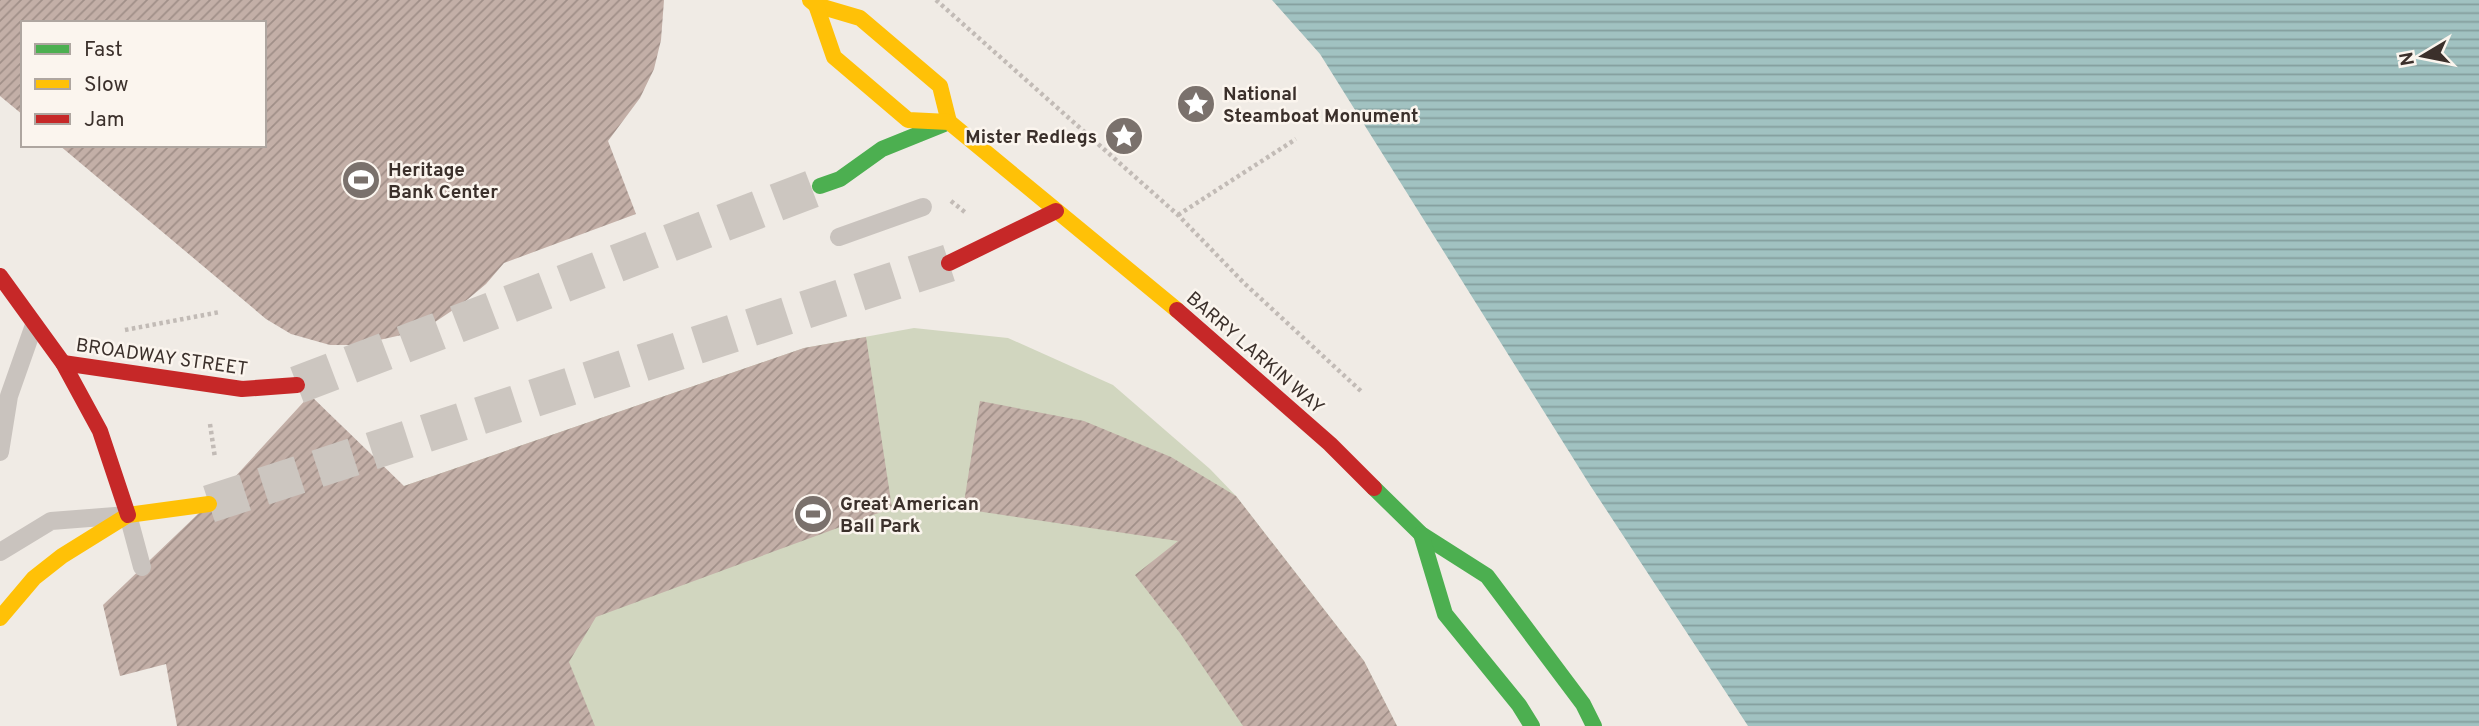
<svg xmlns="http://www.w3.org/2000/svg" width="2479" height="726" font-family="Overpass,sans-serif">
<defs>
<pattern id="water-rules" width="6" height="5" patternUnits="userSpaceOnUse" patternTransform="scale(1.75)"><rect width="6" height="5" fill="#a1c2c1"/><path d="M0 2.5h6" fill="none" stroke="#849e9d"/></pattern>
<pattern id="building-hatch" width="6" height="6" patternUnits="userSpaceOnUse" patternTransform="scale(1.75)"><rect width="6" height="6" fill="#c3afa7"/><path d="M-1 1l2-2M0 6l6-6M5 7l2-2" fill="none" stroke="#a08f88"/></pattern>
</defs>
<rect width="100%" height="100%" fill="#f0ebe5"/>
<path fill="#d1d6bf" d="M914 328 1008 338 1113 385 1210 469 1236 496 1364 661 1397 726H319L361 531 404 486 804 348Z"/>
<path fill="url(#water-rules)" d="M1272 0H2479V726H1748L1588 482 1320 54Z"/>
<g fill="url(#building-hatch)">
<path d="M0 0H664L661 40 654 69 640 98 608 141 636 214 504 263 486 284 462 304 435 322 406 334 357 345H330L291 334 266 319 59 145H264V23H23V115L0 96Z"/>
<path d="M866 337 892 508 596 617 569 662 595 726H177L166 664 120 676 103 605 222 491 310 395 404 486 804 348Z"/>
<path d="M980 401 1084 421 1171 457 1236 496 1364 661 1397 726H1243L1180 633 1135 575 1178 541 963 509Z"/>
</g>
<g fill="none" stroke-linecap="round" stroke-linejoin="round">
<g stroke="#ccc6c0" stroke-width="38" stroke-dasharray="38 19" stroke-linecap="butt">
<path d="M297 385 820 186"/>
<path d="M209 504 949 263"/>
</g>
<g stroke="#c2bbb6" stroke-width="4.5" stroke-dasharray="3.5 3.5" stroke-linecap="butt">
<path d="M936 0 1178 215 1244 283 1363 393"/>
<path d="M951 201 966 213"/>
<path d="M1178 215 1296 139"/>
<path d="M125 330 220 312"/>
<path d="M210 424 215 458"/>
</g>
<g stroke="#c9c3be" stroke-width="18">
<path d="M839 237 923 207"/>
<path d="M0 452 9 396 34 325"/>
<path d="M0 552 51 521 128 515 142 567"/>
</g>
<g stroke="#4caf50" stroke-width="16">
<path d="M820 186 840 179 882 149 944 124"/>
<path d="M1374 488 1421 534 1487 576 1583 704 1594 726"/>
<path d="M1421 534 1445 614 1519 705 1532 726"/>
</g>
<g stroke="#ffc107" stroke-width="16">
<path d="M810 0 816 5 860 18 940 86 949 122"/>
<path d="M816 5 834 57 908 120 949 122 1177 310"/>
<path d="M0 618 34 578 62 556 128 515 209 504"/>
</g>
<g stroke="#c62828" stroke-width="16">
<path d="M949 263 1056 211"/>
<path d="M0 276 63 363 100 431 128 515"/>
<path d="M1177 310 1330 444 1374 488"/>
<path d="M63 363 242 389 297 385"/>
</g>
</g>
<defs>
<symbol id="sight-disc" viewBox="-11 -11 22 22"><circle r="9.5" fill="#7a716c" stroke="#fbf5ee"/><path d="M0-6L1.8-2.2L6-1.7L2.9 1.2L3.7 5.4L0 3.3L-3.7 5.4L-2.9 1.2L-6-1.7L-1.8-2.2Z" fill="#fff"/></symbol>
<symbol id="stadium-disc" viewBox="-11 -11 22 22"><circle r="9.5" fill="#7a716c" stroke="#fbf5ee"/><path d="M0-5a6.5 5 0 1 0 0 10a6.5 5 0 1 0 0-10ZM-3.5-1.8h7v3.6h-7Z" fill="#fff"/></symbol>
</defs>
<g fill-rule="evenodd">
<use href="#sight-disc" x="1174" y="82" width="44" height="44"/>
<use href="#sight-disc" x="1102" y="114" width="44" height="44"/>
<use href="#stadium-disc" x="339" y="158" width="44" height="44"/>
<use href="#stadium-disc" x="791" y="492" width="44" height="44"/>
</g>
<g text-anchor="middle" stroke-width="5" stroke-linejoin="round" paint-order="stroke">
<g font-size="19" font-weight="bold" fill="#3b302b" stroke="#fbf5ee" text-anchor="start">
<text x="1223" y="100">National<tspan x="1223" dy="22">Steamboat Monument</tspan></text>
<text x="1097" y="143" text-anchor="end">Mister Redlegs</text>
<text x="388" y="176">Heritage<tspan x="388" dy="22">Bank Center</tspan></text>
<text x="840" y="510">Great American<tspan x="840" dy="22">Ball Park</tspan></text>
</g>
<g font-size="19" fill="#3b302b" stroke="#fbf5ee">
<text transform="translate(1256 352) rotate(41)" y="7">BARRY LARKIN WAY</text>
<text transform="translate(162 356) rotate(8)" y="7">BROADWAY STREET</text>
</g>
</g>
<rect x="21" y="21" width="245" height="126" fill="#fbf5ee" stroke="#aea6a0" stroke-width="2"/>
<rect x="35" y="44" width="35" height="10" fill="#4caf50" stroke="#aea6a0" stroke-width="2"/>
<text x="84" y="56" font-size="21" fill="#3b302b">Fast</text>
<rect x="35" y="79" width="35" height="10" fill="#ffc107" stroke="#aea6a0" stroke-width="2"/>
<text x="84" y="91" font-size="21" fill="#3b302b">Slow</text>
<rect x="35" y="114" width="35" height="10" fill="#c62828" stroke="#aea6a0" stroke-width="2"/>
<text x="84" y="126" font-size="21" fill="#3b302b">Jam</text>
<g transform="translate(2423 56) rotate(260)" stroke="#fbf5ee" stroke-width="5" paint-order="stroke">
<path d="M0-5L12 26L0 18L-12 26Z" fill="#3b302b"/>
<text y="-10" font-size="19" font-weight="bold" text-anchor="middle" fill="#3b302b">N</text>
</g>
</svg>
